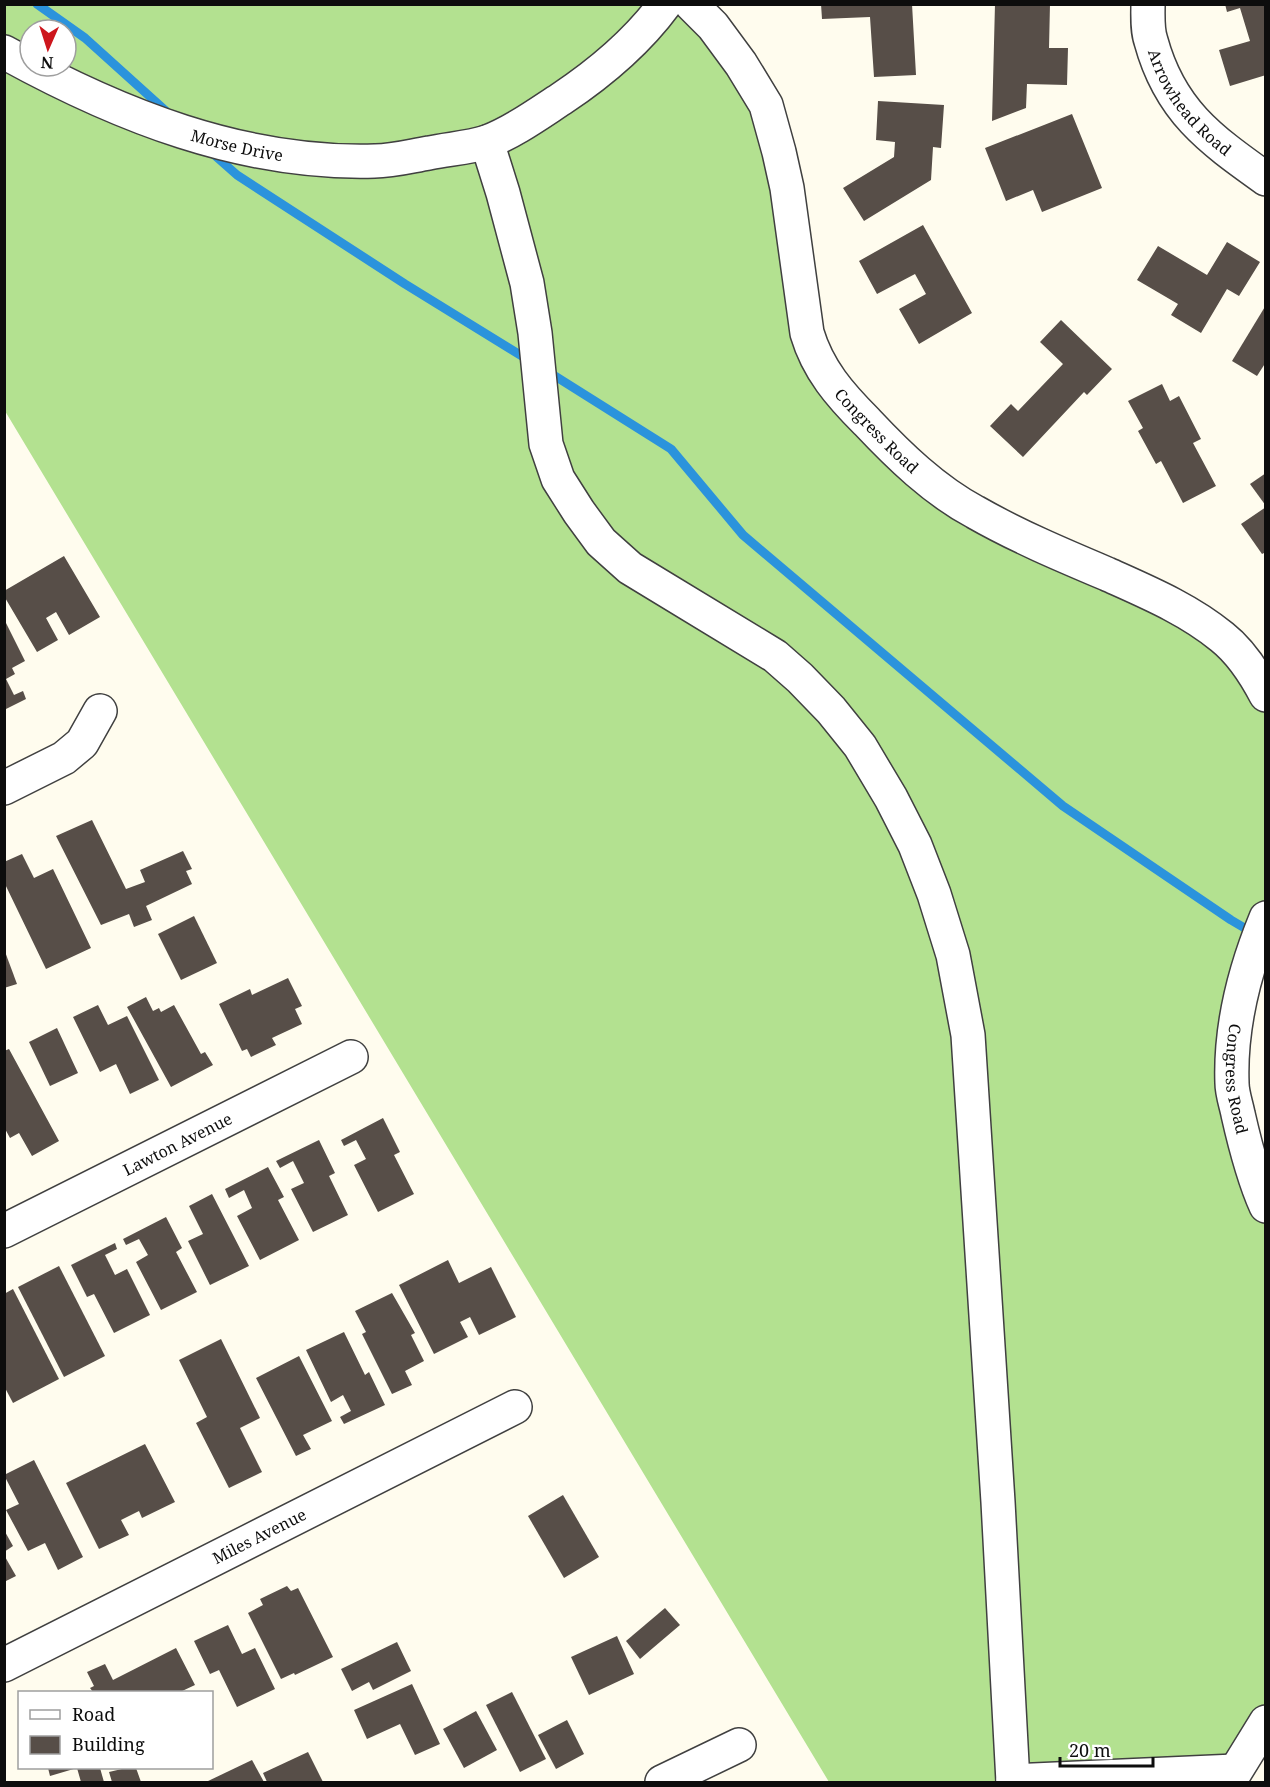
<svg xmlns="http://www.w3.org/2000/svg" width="1270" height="1787" font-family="'Noto Serif',serif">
<rect width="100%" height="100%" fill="#fffcee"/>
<path fill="#b3e190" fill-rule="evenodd" d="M691 4 741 64 807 333 900 457 1156 595 1265 695V918L1237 1019 1265 1206 1266 1722 1229 1782H829L5 411V5ZM30 30H66V66H30Z"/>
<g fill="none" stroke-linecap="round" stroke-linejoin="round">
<g stroke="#2b93dc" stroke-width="9">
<path d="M37 4 85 38 167 112"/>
<path d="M211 152 237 175 405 284 530 361"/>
<path d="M547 371 671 449 743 535 1063 806 1231 920 1253 933"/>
</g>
</g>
<g fill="#574e48">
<path d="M821 4H912L916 75 874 77 870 17 822 19Z"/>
<path d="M995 4H1050L1049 48H1068L1067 85 1027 84 1026 108 992 121Z"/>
<path d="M1225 4H1266V75L1230 86 1219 50 1250 41 1240 8 1227 12Z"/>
<path d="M878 101 944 105 941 148 933 147 931 180 864 221 843 188 894 157 895 142 876 140Z"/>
<path d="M1072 114 1102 188 1042 212 1033 190 1006 201 985 148Z"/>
<path d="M923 225 972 313 919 344 899 309 926 294 915 274 877 294 859 261Z"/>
<path d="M1227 242 1260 262 1239 296 1227 289 1201 333 1171 315 1178 304 1137 280 1158 246 1207 275Z"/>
<path d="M1266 305V362L1257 376 1232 361Z"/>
<path d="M1061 320 1112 369 1087 395 1084 392 1023 457 990 426 1011 404 1018 411 1063 364 1040 342Z"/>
<path d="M1162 384 1170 401 1179 396 1201 439 1193 443 1216 486 1183 503 1161 461 1156 464 1138 431 1143 428 1128 401Z"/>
<path d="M1266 473V506L1250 484Z"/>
<path d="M1266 507V552L1262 554 1241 524Z"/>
<path d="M64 556 100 617 69 635 56 612 46 618 58 640 37 652 4 596V591Z"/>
<path d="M4 619 25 661 12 668 15 674 6 679 14 695 23 691 26 699 4 710Z"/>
<path d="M92 820 126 889 145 882 140 870 183 851 192 869 186 871 192 884 146 906 152 920 134 927 129 914 101 925 56 836Z"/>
<path d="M22 854 34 878 53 869 91 948 46 969 4 882V862Z"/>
<path d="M194 916 217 963 181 980 158 934Z"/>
<path d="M4 949 17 984 4 988Z"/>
<path d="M288 978 302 1006 295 1009 302 1024 272 1038 276 1045 251 1057 247 1049 242 1051 219 1004 250 989 252 995Z"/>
<path d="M146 997 153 1011 159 1008 161 1012 174 1005 201 1054 205 1052 213 1065 171 1087 127 1007Z"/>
<path d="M98 1005 108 1025 127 1016 159 1080 130 1094 116 1064 100 1072 73 1017Z"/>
<path d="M57 1028 78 1073 50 1086 29 1042Z"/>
<path d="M9 1049 59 1141 32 1156 19 1133 10 1138 4 1127V1051Z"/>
<path d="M383 1118 400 1152 394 1155 414 1194 378 1212 354 1165 366 1159 356 1140 344 1146 341 1140Z"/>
<path d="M319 1140 335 1173 329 1176 348 1215 313 1232 291 1189 304 1183 293 1161 280 1168 276 1161Z"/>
<path d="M268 1167 284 1197 278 1200 299 1240 260 1260 237 1216 252 1208 244 1190 229 1198 225 1189Z"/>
<path d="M212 1194 249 1266 210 1285 188 1241 203 1234 189 1206Z"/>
<path d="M166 1217 182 1248 176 1252 197 1292 161 1310 136 1262 148 1255 139 1239 126 1245 123 1239Z"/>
<path d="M115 1243 117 1249 105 1255 115 1275 127 1269 150 1315 114 1333 94 1294 87 1297 71 1265Z"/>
<path d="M448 1260 459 1283 491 1267 516 1317 479 1335 470 1317 460 1322 468 1337 434 1354 399 1285Z"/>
<path d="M59 1266 105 1356 64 1377 18 1287Z"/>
<path d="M13 1289 59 1379 13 1403 4 1386V1294Z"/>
<path d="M392 1293 415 1333 411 1335 424 1361 405 1371 412 1385 392 1394 362 1334 366 1332 355 1311Z"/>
<path d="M344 1332 365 1375 369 1372 385 1405 344 1424 340 1417 351 1411 343 1395 331 1402 306 1350Z"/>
<path d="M221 1339 260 1418 240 1428 262 1472 229 1488 196 1423 207 1417 179 1360Z"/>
<path d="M299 1356 332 1421 303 1435 311 1449 296 1456 256 1378Z"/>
<path d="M145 1444 175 1502 142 1518 139 1511 121 1520 129 1535 99 1549 66 1483Z"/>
<path d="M34 1460 83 1557 58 1570 45 1543 28 1551 6 1510 19 1504 4 1475Z"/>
<path d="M563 1495 599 1557 564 1578 528 1516Z"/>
<path d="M4 1530 13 1546 4 1552Z"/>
<path d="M4 1555 16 1576 4 1582Z"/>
<path d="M287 1586 291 1591 298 1588 333 1657 295 1675 294 1673 281 1679 248 1613 263 1605 260 1599Z"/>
<path d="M665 1608 680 1625 640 1659 626 1641Z"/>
<path d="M228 1625 242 1654 255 1648 275 1689 237 1707 219 1670 210 1674 194 1641Z"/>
<path d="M617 1636 634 1674 589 1695 571 1657Z"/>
<path d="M397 1642 411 1671 373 1690 369 1682 352 1691 341 1669Z"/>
<path d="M176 1648 195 1685 180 1692H93L90 1688 94 1686 87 1672 105 1664 113 1680Z"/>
<path d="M412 1684 440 1744 415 1755 400 1724 367 1739 354 1710Z"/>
<path d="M512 1692 546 1759 520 1772 486 1705Z"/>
<path d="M476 1711 497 1750 464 1768 443 1729Z"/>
<path d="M567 1720 584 1754 556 1769 538 1735Z"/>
<path d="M308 1752 323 1782H267L263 1773Z"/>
<path d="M252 1760 264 1782H206Z"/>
<path d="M48 1768H100L104 1782H81L77 1768 50 1776Z"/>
<path d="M126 1768H136L141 1782H112L109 1772Z"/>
</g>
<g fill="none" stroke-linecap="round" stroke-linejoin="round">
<defs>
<g id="minor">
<path id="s1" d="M691 4 713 26 741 64 766 105 779 152 787 188 807 333C818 370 840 395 867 422 899 456 934 490 975 512 1017 536 1062 555 1107 574 1147 592 1188 609 1222 637 1241 652 1255 674 1266 695"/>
<path id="s2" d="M1148 4C1148 16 1147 30 1151 41 1170 111 1210 139 1266 179"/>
<path id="s3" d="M4 52C118 115 243 165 375 161 393 161 411 156 429 153 447 149 469 148 487 142 513 132 538 114 561 99 600 73 637 42 665 4"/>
<path d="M487 142 503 193 527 283 535 333 546 444 558 479 579 512 601 542 630 568 775 656 800 678 831 710 860 746 891 798 915 845 934 894 953 955 968 1035 998 1502 1013 1782"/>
<path d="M4 788 64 758 82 743 100 711"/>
<path id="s4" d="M1266 918C1245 969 1230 1027 1232 1083 1232 1093 1236 1104 1238 1114 1245 1145 1253 1177 1266 1206"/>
<path id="s5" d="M4 1231 351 1057"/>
<path id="s6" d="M4 1665 515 1407"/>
<path d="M1013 1781 1235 1771"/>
<path d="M662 1782 739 1745"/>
<path d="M1229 1782 1266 1722"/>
</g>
</defs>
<use href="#minor" stroke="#404040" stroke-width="36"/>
<use href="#minor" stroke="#fff" stroke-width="33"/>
</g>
<g text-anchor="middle" stroke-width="6" stroke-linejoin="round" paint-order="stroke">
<g font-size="16" fill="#0d0d0d" stroke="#fff">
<text dy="6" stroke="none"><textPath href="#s2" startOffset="111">Arrowhead Road</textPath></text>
<text dy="6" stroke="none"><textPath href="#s3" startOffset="252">Morse Drive</textPath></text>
<text dy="6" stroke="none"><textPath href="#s1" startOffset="480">Congress Road</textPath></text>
<text dy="6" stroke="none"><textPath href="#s4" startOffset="166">Congress Road</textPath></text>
<text dy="6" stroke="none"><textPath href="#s5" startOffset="194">Lawton Avenue</textPath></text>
<text dy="6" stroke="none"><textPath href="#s6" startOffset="286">Miles Avenue</textPath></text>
</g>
</g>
<rect width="1270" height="1787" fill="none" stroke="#0d0d0d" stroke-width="12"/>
<rect x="18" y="1691" width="195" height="78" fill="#ffffff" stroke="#9e9e9e" stroke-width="1.5"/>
<rect x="30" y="1710" width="30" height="9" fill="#ffffff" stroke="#9e9e9e" stroke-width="1.5"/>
<text x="72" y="1721" font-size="18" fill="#0d0d0d">Road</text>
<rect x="30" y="1736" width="30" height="18" fill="#574e48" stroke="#9e9e9e" stroke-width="1.5"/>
<text x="72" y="1751" font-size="18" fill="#0d0d0d">Building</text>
<g transform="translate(48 48) rotate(183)"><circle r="28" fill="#ffffff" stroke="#9e9e9e" stroke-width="1.5"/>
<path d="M0-4.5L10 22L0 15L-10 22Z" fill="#cd161d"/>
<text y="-9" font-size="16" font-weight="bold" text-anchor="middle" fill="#0d0d0d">N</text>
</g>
<path d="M1060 1757v9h93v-9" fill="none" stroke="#0d0d0d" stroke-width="3"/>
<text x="1069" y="1757" font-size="18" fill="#0d0d0d" stroke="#ffffff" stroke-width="4.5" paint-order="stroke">20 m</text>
</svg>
